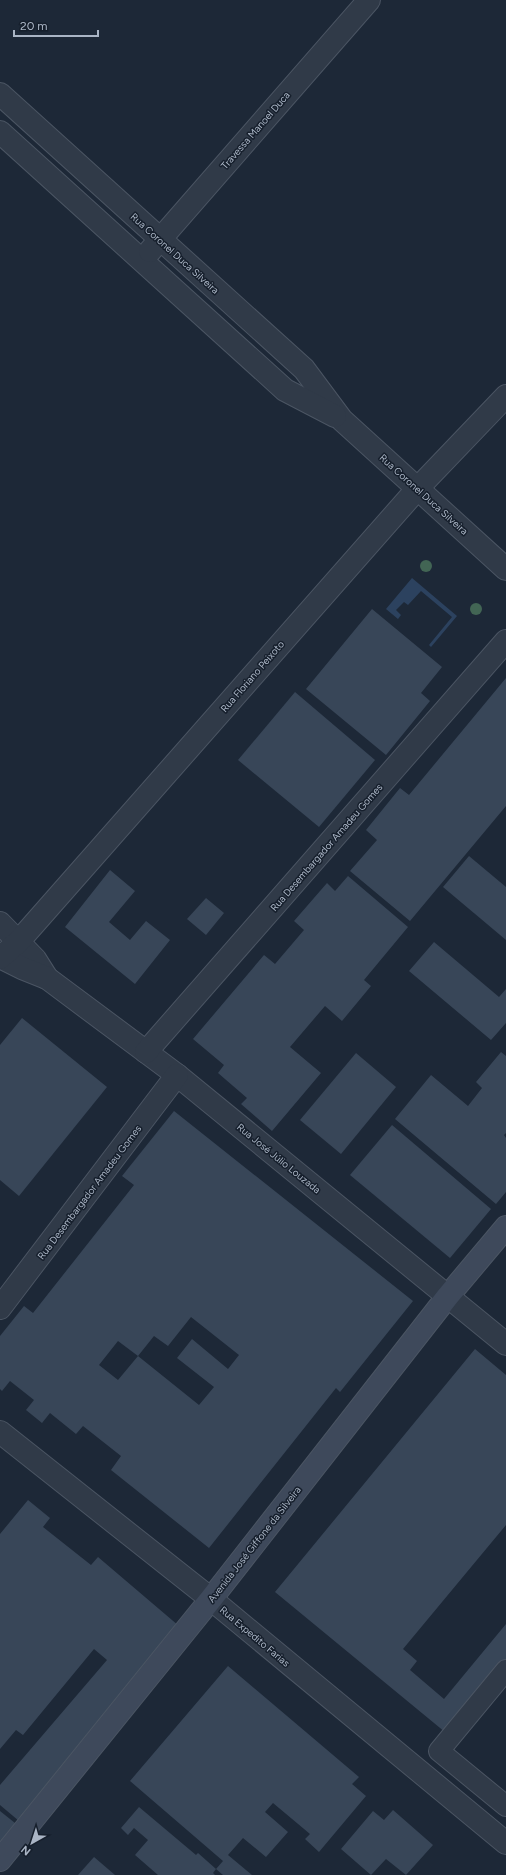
<svg xmlns="http://www.w3.org/2000/svg" width="506" height="1875" font-family="Figtree,sans-serif">
<rect width="100%" height="100%" fill="#1d2837"/>
<path fill="#2c425f" d="M412 578 457 616 431 647 429 645 452 617 421 591 408 605 404 602 396 610 401 615 398 619 386 609Z"/>
<g fill="#384658" fill-rule="evenodd">
<path d="M372 609 442 667 421 693 430 701 386 755 306 689Z"/>
<path d="M506 678V806L410 921 350 871 377 840 366 830 400 788 409 795Z"/>
<path d="M295 692 375 760 319 827 238 760Z"/>
<path d="M469 856 506 887V940L443 887Z"/>
<path d="M110 870 135 891 109 922 130 940 146 921 170 940 135 984 65 927Z"/>
<path d="M348 876 408 927 364 980 371 986 342 1021 325 1006 290 1047 321 1073 272 1131 241 1104 247 1098 218 1073 224 1065 193 1039 264 955 275 964 304 930 294 921 327 883 335 891Z"/>
<path d="M206 898 224 913 206 935 187 919Z"/>
<path d="M434 942 499 997 506 989V1023L491 1040 409 971Z"/>
<path d="M22 1018 107 1087 19 1196 0 1180V1045Z"/>
<path d="M501 1052 506 1056V1133L504 1135 506 1138V1192L496 1204 395 1119 431 1075 468 1106 482 1088 476 1082Z"/>
<path d="M356 1053 396 1087 341 1154 300 1120Z"/>
<path d="M174 1111 413 1301 340 1392 336 1388 209 1548 111 1470 121 1456 83 1426 76 1434 50 1413 42 1423 26 1410 34 1400 10 1381 2 1391 0 1389V1336L24 1306 33 1313 134 1185 122 1176ZM191 1317 239 1355 228 1369 192 1339 177 1358 214 1387 199 1405 138 1356 118 1380 99 1365 118 1341 138 1356 154 1336 168 1346Z"/>
<path d="M392 1125 491 1209 450 1258 350 1175Z"/>
<path d="M475 1349 506 1375V1525L403 1649 417 1661 410 1670 444 1699 506 1624V1670L451 1737 275 1592Z"/>
<path d="M28 1500 50 1518 43 1527 91 1565 98 1557 179 1626 19 1821 0 1805V1785L107 1660 94 1649 23 1735 16 1730 0 1749V1534Z"/>
<path d="M228 1666 359 1777 352 1784 366 1796 319 1852 305 1839 310 1834 273 1803 265 1812 288 1832 266 1857 243 1838 228 1855 252 1875H223L216 1869 223 1861 130 1781Z"/>
<path d="M139 1807 196 1855 198 1853 216 1869 213 1873 215 1875H158L135 1855 148 1840 134 1828 128 1835 121 1828Z"/>
<path d="M393 1810 433 1845 406 1875 386 1859 371 1875 341 1849 373 1811 384 1820Z"/>
<path d="M0 1811 20 1827 0 1852Z"/>
<path d="M94 1857 115 1875H78Z"/>
</g>
<g fill="none" stroke-linecap="round" stroke-linejoin="round">
<defs>
<path id="pedestrian" d="M506 1670 439 1751 506 1806"/>
<g id="minor">
<path d="M0 94 304 369 342 420 506 569"/>
<path d="M0 132 285 390 335 416"/>
<path d="M150 251 369 0"/>
<path d="M0 923 35 959 47 978"/>
<path d="M0 957 22 968 47 978 177 1075 506 1344"/>
<path d="M0 958 19 941 418 488 506 396"/>
<path d="M146 1052 506 641"/>
<path d="M0 1308 177 1075"/>
<path d="M0 1432 211 1599 506 1843"/>
</g>
<path id="secondary" d="M0 1860 211 1599 448 1296 506 1227"/>
</defs>
<use href="#pedestrian" stroke="#4b5563" stroke-width="22"/>
<use href="#minor" stroke="#4b5563" stroke-width="24"/>
<use href="#secondary" stroke="#4b5563" stroke-width="24"/>
<use href="#pedestrian" stroke="#303a48" stroke-width="20"/>
<use href="#minor" stroke="#303a48" stroke-width="22"/>
<use href="#secondary" stroke="#3e495b" stroke-width="22"/>
</g>
<g fill="#426554">
<circle cx="426" cy="566" r="6"/>
<circle cx="476" cy="609" r="6"/>
</g>
<g text-anchor="middle" stroke-width="3" stroke-linejoin="round" paint-order="stroke">
<g font-size="10" fill="#aab5c5" stroke="#161f2c">
<text transform="translate(255 130) rotate(-49)" y="4">Travessa Manoel Duca</text>
<text transform="translate(175 253) rotate(42)" y="4">Rua Coronel Duca Silveira</text>
<text transform="translate(424 494) rotate(42)" y="4">Rua Coronel Duca Silveira</text>
<text transform="translate(252 676) rotate(-49)" y="4">Rua Floriano Peixoto</text>
<text transform="translate(326 847) rotate(-49)" y="4">Rua Desembargador Amadeu Gomes</text>
<text transform="translate(279 1158) rotate(39)" y="4">Rua José Júlio Louzada</text>
<text transform="translate(89 1192) rotate(-53)" y="4">Rua Desembargador Amadeu Gomes</text>
<text transform="translate(254 1544) rotate(-52)" y="4">Avenida José Giffone da Silveira</text>
<text transform="translate(255 1636) rotate(40)" y="4">Rua Expedito Farias</text>
</g>
</g>
<g transform="translate(32 1843) rotate(219)" stroke="#161f2c" stroke-width="3" paint-order="stroke">
<path d="M0-3L7 15L0 10L-7 15Z" fill="#aab5c5"/>
<text y="-6" font-size="11" font-weight="bold" text-anchor="middle" fill="#aab5c5">N</text>
</g>
<path d="M14 30v6h84v-6" fill="none" stroke="#aab5c5" stroke-width="2"/>
<text x="20" y="30" font-size="12" fill="#aab5c5" stroke="#161f2c" stroke-width="3" paint-order="stroke">20 m</text>
</svg>
